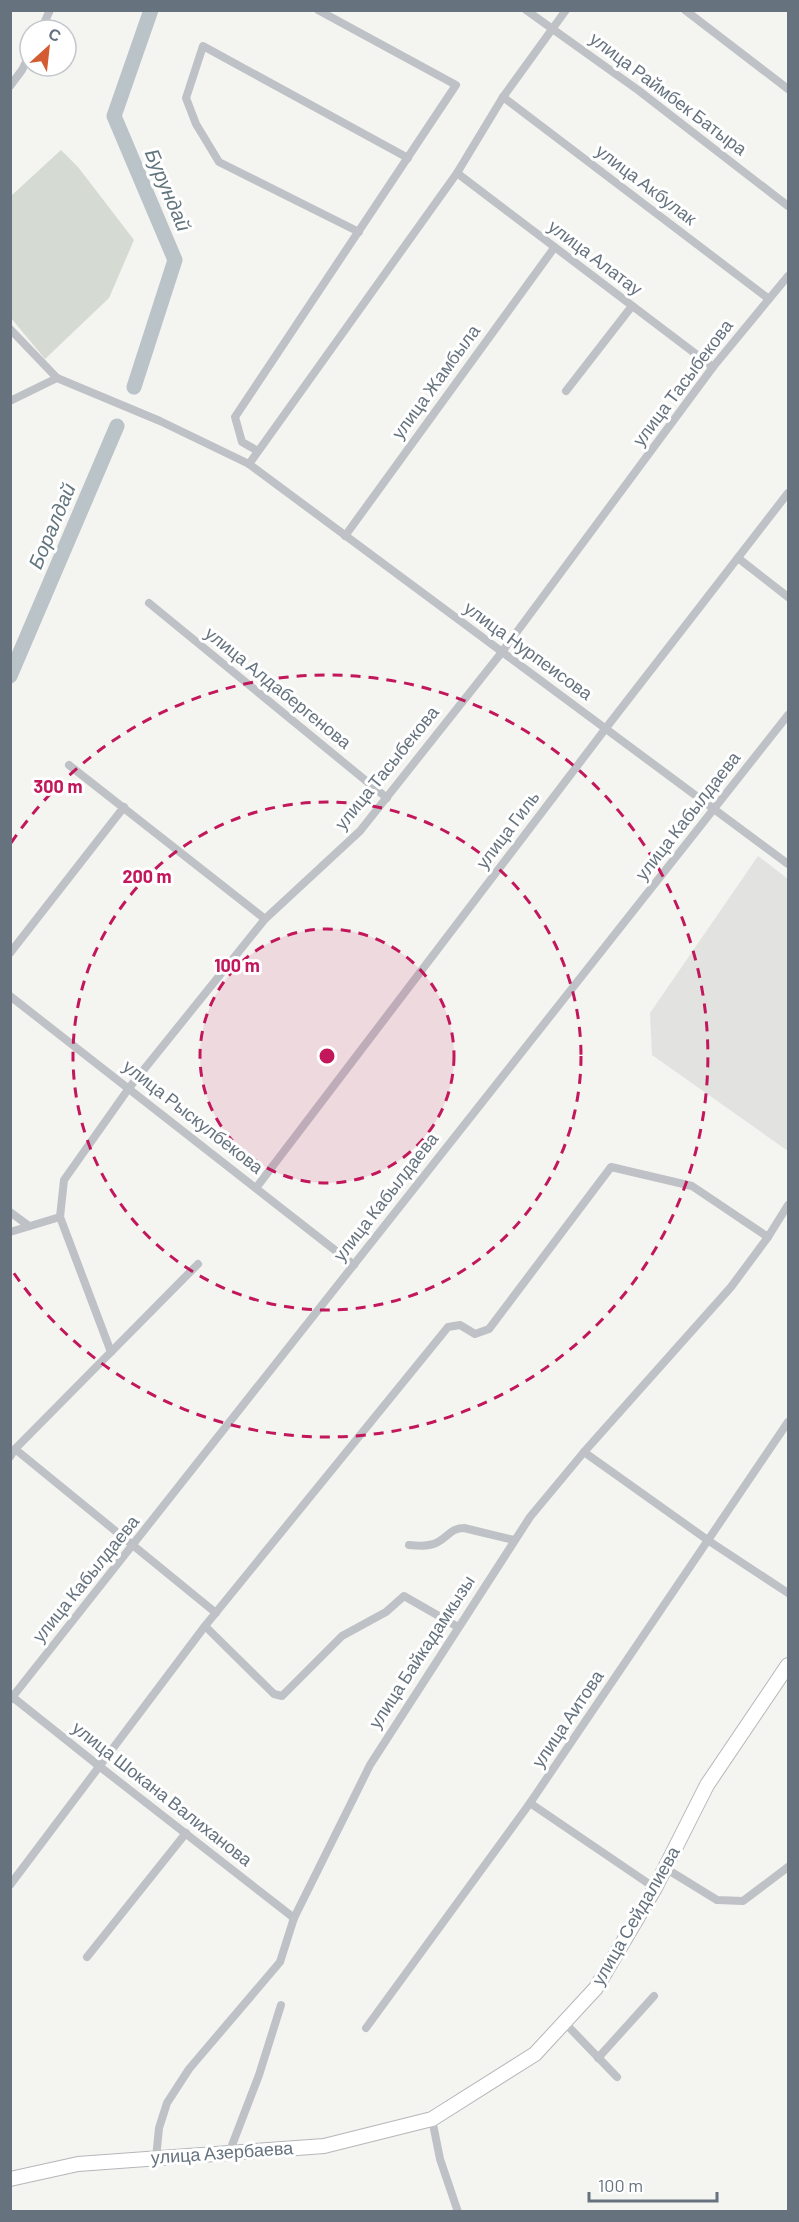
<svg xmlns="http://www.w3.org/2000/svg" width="799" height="2222" font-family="Barlow,sans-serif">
<rect width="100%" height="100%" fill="#f4f4f1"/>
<path fill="#e2e3e1" d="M758 856 788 879V1151L652 1055 650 1013Z"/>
<path fill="#d5dbd2" d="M61 150 78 167 134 240 109 298 45 359 11 318V196Z"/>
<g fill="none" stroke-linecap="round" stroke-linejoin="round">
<g stroke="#bac3c8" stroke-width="15">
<path d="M134 387 175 260 114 116 151 10"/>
<path d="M10 676 117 426"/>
</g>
<defs>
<path id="primary" d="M10 2179 78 2164 324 2146 432 2119 535 2054 596 1988 655 1888 707 1785 788 1665"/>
</defs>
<use href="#primary" stroke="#b4b7ba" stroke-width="16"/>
<g stroke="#bec1c5" stroke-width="8">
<path d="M526 10 638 90 788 206"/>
<path d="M685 10 788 89"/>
<path d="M41 30 50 10"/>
<path d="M10 86 22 70 30 54"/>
<path d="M503 97 769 299"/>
<path d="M457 173 713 367"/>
<path d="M359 232 219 162 196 124 186 98 203 46 408 158"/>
<path d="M10 329 57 378 160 421 249 464 788 864"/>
<path d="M566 391 632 306"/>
<path d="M10 401 57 378"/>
<path d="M258 451 242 442 235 417 456 85 318 10"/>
<path d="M249 464 457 173 503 97 566 10"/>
<path d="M345 536 554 248"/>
<path d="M738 558 788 597"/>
<path d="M149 603 387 798"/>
<path d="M69 765 265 919"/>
<path d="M10 953 124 807"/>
<path d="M10 996 354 1265"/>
<path d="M256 1188 606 728 788 493"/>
<path d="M10 1212 29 1226"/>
<path d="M10 1232 60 1217"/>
<path d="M111 1352 60 1217 64 1180 129 1088 265 919 360 831 502 652 713 367 788 276"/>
<path d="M15 1449 216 1613"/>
<path d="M584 1452 709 1541 788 1593"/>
<path d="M10 1457 15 1449 198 1264"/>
<path d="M409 1545C418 1546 429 1547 438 1542 448 1537 451 1528 464 1528L514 1540"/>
<path d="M205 1626 274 1694 282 1696 342 1636 386 1612 404 1596 458 1627"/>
<path d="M10 1695 99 1766 294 1918"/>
<path d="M10 1700 788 715"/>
<path d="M530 1803 655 1888"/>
<path d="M665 1868 717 1900 743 1901 788 1867"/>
<path d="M10 1885 205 1626 448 1327 460 1325 475 1334 489 1329 611 1167 692 1186 768 1237"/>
<path d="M87 1957 186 1833"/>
<path d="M564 2022 617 2077"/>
<path d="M366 2028 530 1803 788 1422"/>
<path d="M598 2058 654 1996"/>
<path d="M432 2119 440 2159 458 2212"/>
<path d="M229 2153 259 2075 281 2005"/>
<path d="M156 2158 159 2128 167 2103 189 2069 280 1962 294 1918 370 1765 530 1517 584 1452 731 1287 768 1237 788 1205"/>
</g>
<use href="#primary" stroke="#fff" stroke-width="14"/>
</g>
<circle cx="327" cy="1056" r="127" fill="#c2185b" fill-opacity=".12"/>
<g fill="none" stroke="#c2185b" stroke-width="3" stroke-dasharray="10 8">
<circle cx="327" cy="1056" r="127"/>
<circle cx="327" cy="1056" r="254"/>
<path d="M11 843A381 381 0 1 1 11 1269"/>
</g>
<g text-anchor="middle" stroke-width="6" stroke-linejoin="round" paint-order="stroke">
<g font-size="18" fill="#66737f" stroke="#fff">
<text transform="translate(668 94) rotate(37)" y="6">улица Раймбек Батыра</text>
<text transform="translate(646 185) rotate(37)" y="6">улица Акбулак</text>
<text transform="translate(595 258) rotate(37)" y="6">улица Алатау</text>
<text transform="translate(436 382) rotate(-54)" y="6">улица Жамбыла</text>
<text transform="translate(683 383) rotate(-53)" y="6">улица Тасыбекова</text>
<text transform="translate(528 651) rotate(36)" y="6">улица Нурпеисова</text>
<text transform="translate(278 688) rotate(39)" y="6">улица Алдабергенова</text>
<text transform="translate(387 768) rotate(-51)" y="6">улица Тасыбекова</text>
<text transform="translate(688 816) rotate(-52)" y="6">улица Кабылдаева</text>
<text transform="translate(508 830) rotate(-53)" y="6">улица Гиль</text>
<text transform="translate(193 1117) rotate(38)" y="6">улица Рыскулбекова</text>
<text transform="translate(386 1197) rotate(-52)" y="6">улица Кабылдаева</text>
<text transform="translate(86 1579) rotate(-51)" y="6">улица Кабылдаева</text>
<text transform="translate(422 1652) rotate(-57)" y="6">улица Байкадамкызы</text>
<text transform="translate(568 1719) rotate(-56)" y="6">улица Аитова</text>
<text transform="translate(162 1794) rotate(38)" y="6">улица Шокана Валиханова</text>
<text transform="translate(636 1916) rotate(-60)" y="6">улица Сейдалиева</text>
<text transform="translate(222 2153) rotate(-4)" y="6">улица Азербаева</text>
</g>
<g font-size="20" font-style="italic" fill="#62747d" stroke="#fff">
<text transform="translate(168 190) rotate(67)" y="7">Бурундай</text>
<text transform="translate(52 526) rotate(-67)" y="7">Боралдай</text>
</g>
</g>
<circle cx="327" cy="1056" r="9" fill="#c2185b" stroke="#fff" stroke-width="3"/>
<g font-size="18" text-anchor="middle" font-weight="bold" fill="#c2185b" stroke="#fff" stroke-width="6" stroke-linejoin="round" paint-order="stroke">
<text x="58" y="793">300 m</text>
<text x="147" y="883">200 m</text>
<text x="237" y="972">100 m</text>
</g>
<rect width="799" height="2222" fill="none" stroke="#66737f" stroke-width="24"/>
<g transform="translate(48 48) rotate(27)"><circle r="28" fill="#ffffff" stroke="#c2c7cc" stroke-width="1.5"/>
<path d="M0-4.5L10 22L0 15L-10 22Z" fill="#d45c32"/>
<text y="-9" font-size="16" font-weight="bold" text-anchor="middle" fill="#66737f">С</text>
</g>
<path d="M589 2192v9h128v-9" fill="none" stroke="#66737f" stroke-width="3"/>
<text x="598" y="2192" font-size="18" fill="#66737f" stroke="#ffffff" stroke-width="4.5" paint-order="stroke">100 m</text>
</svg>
